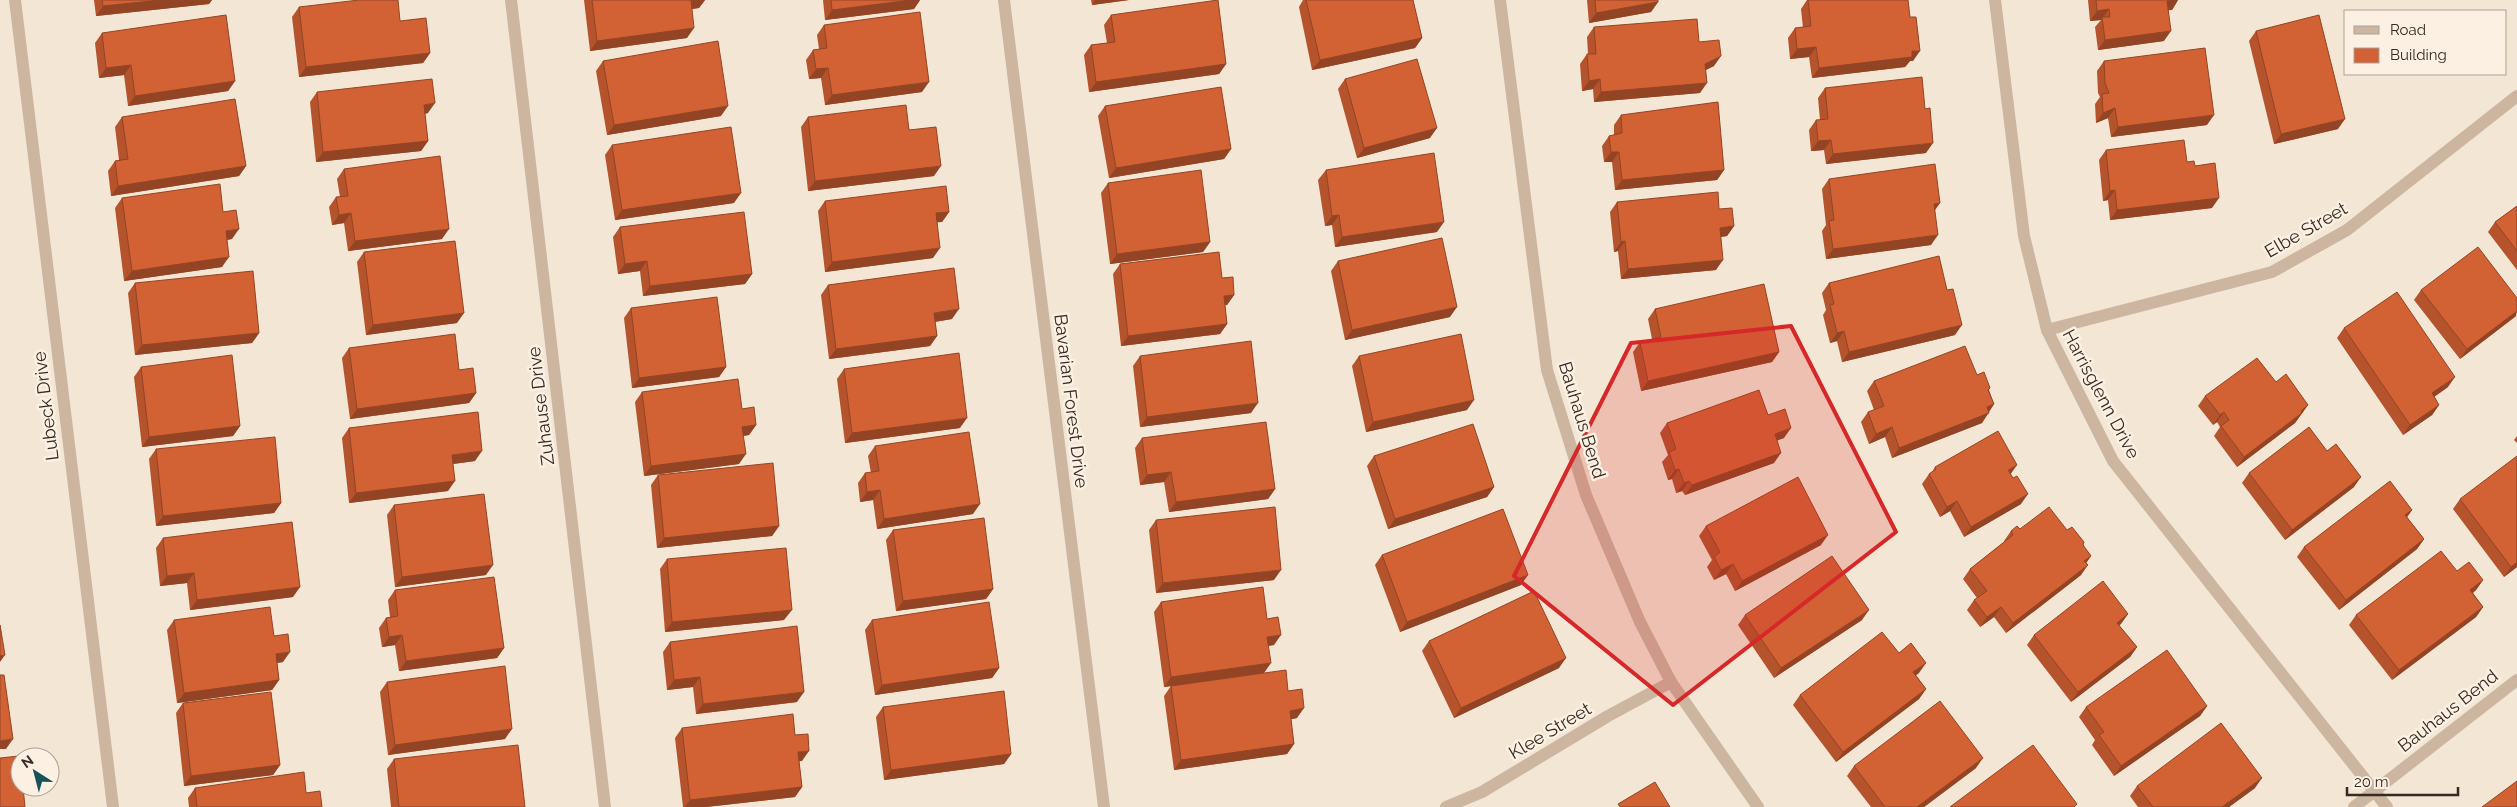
<svg xmlns="http://www.w3.org/2000/svg" width="2517" height="807" font-family="Raleway,sans-serif">
<rect width="100%" height="100%" fill="#f3e6d5"/>
<g fill="none" stroke-linecap="round" stroke-linejoin="round">
<g stroke="#ccb6a0" stroke-width="12">
<path d="M15 0 113 807"/>
<path d="M511 0 605 807"/>
<path d="M1004 0 1104 807"/>
<path d="M1500 0 1547 370 1586 495 1640 622 1671 682 1758 807"/>
<path d="M1995 0 2024 236 2047 330 2113 461 2387 807"/>
<path d="M2047 330 2272 272 2347 230 2517 96"/>
<path d="M1446 807 1482 792 1608 716 1671 682"/>
<path d="M2354 807 2517 680"/>
</g>
</g>
<g fill="#b5532d">
<path d="M94 0H212L209 4 96 16Z"/>
<path d="M584 0H705L699 8 692 9 687 38 590 51Z"/>
<path d="M823 0H920L914 9 825 20Z"/>
<path d="M1091 0H1129L1092 5Z"/>
<path d="M1303 0H1413L1422 38 1415 48 1312 70 1299 7Z"/>
<path d="M1587 0H1658V2L1651 12 1589 23Z"/>
<path d="M1807 0H1908L1913 61H1910L1905 67 1812 78 1809 57 1790 59 1788 38 1795 28H1803L1801 9Z"/>
<path d="M2088 0H2178L2172 10H2168L2164 41 2098 50 2095 27 2101 20 2090 21Z"/>
<path d="M299 7 430 53 423 63 299 77 292 17Z"/>
<path d="M1111 15 1226 64 1219 74 1089 92 1084 55 1091 45 1107 43 1104 25Z"/>
<path d="M824 25 922 92 825 105 821 78 809 79 806 60 813 50 819 49 817 35Z"/>
<path d="M1594 27 1699 42 1714 66 1705 70 1700 93 1594 102 1593 89 1582 91 1580 64 1587 54H1588L1587 37Z"/>
<path d="M2256 31 2338 129 2274 144 2249 41Z"/>
<path d="M102 33 235 81 228 91 128 106 124 75 99 78 95 43Z"/>
<path d="M603 61 721 116 607 135 596 71Z"/>
<path d="M2104 61 2207 125 2111 137 2108 118 2096 123 2095 104 2100 97 2098 93 2097 71Z"/>
<path d="M1345 79 1430 138 1357 158 1338 89Z"/>
<path d="M1825 88 1926 153 1826 164 1824 150 1811 151 1809 130 1816 120H1820L1818 98Z"/>
<path d="M317 92 428 113 425 114 428 141 421 151 316 162 310 102Z"/>
<path d="M1105 106 1231 149 1224 159 1109 178 1098 116Z"/>
<path d="M1621 115 1724 170 1717 180 1615 190 1612 162H1604L1602 146 1609 136 1614 135V125Z"/>
<path d="M122 117 246 166 239 176 111 196 108 171 115 161 119 160 115 127Z"/>
<path d="M808 117 909 130 934 176 808 191 801 127Z"/>
<path d="M612 145 734 203 615 220 605 155Z"/>
<path d="M2106 150 2187 162 2195 166 2212 208 2110 220 2108 200 2103 201 2099 160Z"/>
<path d="M344 169 442 239 348 251 344 223 332 225 329 207 336 197H340L337 179Z"/>
<path d="M1326 170 1437 232 1335 247 1332 225 1325 226 1318 180Z"/>
<path d="M1829 179 1935 210 1931 245 1826 259 1822 231 1826 225 1822 189Z"/>
<path d="M1108 183 1210 242 1203 252 1110 264 1101 193Z"/>
<path d="M122 198 223 212 232 239 227 240 222 267 124 281 115 208Z"/>
<path d="M825 201 949 212 942 222H937L933 258 825 272 818 211Z"/>
<path d="M1617 202 1719 209 1734 226 1727 236 1721 237 1716 270 1621 279 1618 251 1614 252 1610 212Z"/>
<path d="M2517 206V270L2488 232 2495 222Z"/>
<path d="M620 227 752 274 745 284 643 296 640 271 618 274 613 237Z"/>
<path d="M364 252 457 323 366 335 357 262Z"/>
<path d="M1338 261 1450 317 1345 340 1331 271Z"/>
<path d="M1120 264 1222 278 1234 295 1227 305H1225L1227 324 1220 334 1121 346 1113 274Z"/>
<path d="M135 283 259 333 252 343 135 355 128 293Z"/>
<path d="M1829 283 1947 290 1955 335 1842 362 1837 341 1830 343 1823 315 1826 310 1822 293Z"/>
<path d="M828 285 952 319 935 322 937 336 930 346 829 359 821 295Z"/>
<path d="M2421 290 2516 316 2460 359 2414 300Z"/>
<path d="M631 308 726 367 719 377 632 388 624 318Z"/>
<path d="M1655 309 1779 352 1772 362 1641 391 1633 352 1640 342 1652 339 1648 319Z"/>
<path d="M2344 328 2448 387 2434 397 2439 405 2432 415 2403 435 2337 338Z"/>
<path d="M349 348 459 370 476 393 469 403 350 419 342 358Z"/>
<path d="M1140 356 1251 413 1140 427 1133 366Z"/>
<path d="M1359 356 1467 410 1366 432 1352 366Z"/>
<path d="M141 367 240 426 233 436 142 447 134 377Z"/>
<path d="M844 369 960 428 845 443 837 379Z"/>
<path d="M1977 375 1990 388 1989 390 1994 404 1982 423 1892 458 1885 437 1869 444 1861 422 1868 412 1874 410 1867 391 1874 381Z"/>
<path d="M2276 382 2308 405 2295 423 2237 467 2214 436 2220 427 2217 422 2213 425 2198 406 2205 396Z"/>
<path d="M642 392 742 409 756 425 749 435 743 436 739 464 644 476 635 402Z"/>
<path d="M1768 415 1784 438 1777 440 1774 463 1685 495 1682 491 1676 493 1672 479 1668 480 1662 462 1668 455 1660 433 1667 423Z"/>
<path d="M349 428 475 461 453 464 448 491 349 503 342 438Z"/>
<path d="M2517 436V443L2514 440Z"/>
<path d="M1142 438 1275 489 1268 499 1169 512 1164 482 1140 485 1135 448Z"/>
<path d="M875 446 973 514 877 529 873 500 860 502 858 483 865 473H871L868 456Z"/>
<path d="M156 449 281 503 274 513 156 526 149 459Z"/>
<path d="M1374 456 1494 487 1487 497 1388 529 1367 466Z"/>
<path d="M1935 467 2011 474 2021 504 1964 537 1950 511 1940 517 1922 484 1929 474 1932 472Z"/>
<path d="M2249 473 2354 487 2285 540 2242 483Z"/>
<path d="M658 475 779 526 772 536 657 548 651 485Z"/>
<path d="M2460 499 2517 567 2504 577 2453 509Z"/>
<path d="M394 505 486 575 395 587 387 515Z"/>
<path d="M2412 510 2407 517 2424 539 2417 549 2339 610 2297 557 2304 547Z"/>
<path d="M1156 520 1274 580 1156 593 1149 530Z"/>
<path d="M1706 526 1821 545 1735 591 1726 574 1714 580 1707 567 1712 560 1699 536Z"/>
<path d="M2020 529 2067 530 2083 545 2091 556 2086 563 2081 575 2006 633 1994 617 1980 627 1967 610 1974 600 1977 598 1963 579 1970 569 2004 542V541L2011 531Z"/>
<path d="M893 530 993 589 986 599 896 611 886 540Z"/>
<path d="M163 538 293 597 190 610 187 583 160 586 156 548Z"/>
<path d="M1382 555 1521 585 1400 632 1375 565Z"/>
<path d="M667 559 784 620 665 632 660 569Z"/>
<path d="M2457 571 2483 580 2476 590 2473 593 2483 607 2476 617 2392 680 2349 625 2356 615Z"/>
<path d="M395 590 504 648 497 658 399 671 395 645 382 647 379 628 386 618 390 617 388 600Z"/>
<path d="M1161 602 1267 619 1274 645 1268 646 1264 673 1164 687 1154 612Z"/>
<path d="M2128 614 2119 625 2137 647 2130 657 2071 702 2027 645 2034 635Z"/>
<path d="M1745 615 1862 620 1774 678 1738 625Z"/>
<path d="M174 620 274 636 283 662 277 663 279 680 272 690 177 703 167 630Z"/>
<path d="M872 620 999 668 992 678 875 695 865 630Z"/>
<path d="M1429 641 1559 668 1454 718 1422 651Z"/>
<path d="M670 642 797 702 696 714 693 687 667 690 663 652Z"/>
<path d="M1899 653 1919 673 1916 675 1926 689 1919 699 1836 762 1793 705 1800 695Z"/>
<path d="M387 682 505 739 388 755 380 692Z"/>
<path d="M1171 686 1288 691 1297 718 1291 719 1294 744 1287 754 1174 770 1164 696Z"/>
<path d="M183 703 280 765 273 775 184 786 176 713Z"/>
<path d="M2207 706 2200 716 2114 776 2092 745 2095 740 2079 717 2086 707Z"/>
<path d="M883 707 1011 754 1004 764 884 780 876 717Z"/>
<path d="M682 728 795 735 802 761H799L802 787 795 797 706 807H683L675 738Z"/>
<path d="M394 759 525 807H391L387 769Z"/>
<path d="M1854 766 1976 768 1924 807H1871L1847 776Z"/>
<path d="M2137 786 2255 788 2229 807H2138L2130 796Z"/>
<path d="M195 788 306 793 322 807H189L188 798Z"/>
</g>
<g fill="#934424">
<path d="M162 0H212L209 4 96 16 103 6Z"/>
<path d="M691 0H705L699 8 684 10Z"/>
<path d="M912 0H920L914 9 825 20 832 10Z"/>
<path d="M1095 0H1129L1092 5Z"/>
<path d="M2178 0 2172 10 2160 11 2167 1Z"/>
<path d="M1658 2 1651 12 1589 23 1596 13Z"/>
<path d="M2109 9 2102 19V17L2101 20 2090 21 2097 11Z"/>
<path d="M694 28 687 38 590 51 597 41Z"/>
<path d="M2171 31 2164 41 2098 50 2105 40Z"/>
<path d="M1422 38 1415 48 1312 70 1320 60Z"/>
<path d="M1816 47 1809 57 1790 59 1797 49Z"/>
<path d="M1912 51H1920L1913 61H1910L1905 67 1812 78 1819 68Z"/>
<path d="M430 53 423 63 299 77 306 67Z"/>
<path d="M1721 56 1714 66 1698 74 1705 64Z"/>
<path d="M1226 64 1219 74 1089 92 1096 82Z"/>
<path d="M131 65 124 75 99 78 106 68Z"/>
<path d="M828 68 821 78 809 79 816 69Z"/>
<path d="M1600 79 1593 89 1582 91 1589 81Z"/>
<path d="M235 81 228 91 128 106 135 96Z"/>
<path d="M929 82 922 92 825 105 832 95Z"/>
<path d="M1707 83 1700 93 1594 102 1601 92Z"/>
<path d="M435 103 428 113 417 115 424 105Z"/>
<path d="M728 106 721 116 607 135 614 125Z"/>
<path d="M2115 108 2108 118 2096 123 2103 113Z"/>
<path d="M2214 115 2207 125 2111 137 2118 127Z"/>
<path d="M2345 119 2338 129 2274 144 2281 134Z"/>
<path d="M1437 128 1430 138 1357 158 1364 148Z"/>
<path d="M1831 140 1824 150 1811 151 1818 141Z"/>
<path d="M428 141 421 151 316 162 323 152Z"/>
<path d="M1933 143 1926 153 1826 164 1833 154Z"/>
<path d="M1231 149 1224 159 1109 178 1116 168Z"/>
<path d="M1611 152H1619L1612 162H1604Z"/>
<path d="M246 166 239 176 111 196 118 186Z"/>
<path d="M941 166 934 176 808 191 815 181Z"/>
<path d="M1724 170 1717 180 1615 190 1622 180Z"/>
<path d="M2115 190 2108 200 2103 201 2110 191Z"/>
<path d="M741 193 734 203 615 220 622 210Z"/>
<path d="M2219 198 2212 208 2110 220 2117 210Z"/>
<path d="M1940 203 1933 213 1934 204Z"/>
<path d="M949 212 942 222 929 223 936 213Z"/>
<path d="M351 213 344 223 332 225 339 215Z"/>
<path d="M1339 215 1332 225 1325 226 1332 216Z"/>
<path d="M1444 222 1437 232 1335 247 1342 237Z"/>
<path d="M1734 226 1727 236 1713 238 1720 228Z"/>
<path d="M239 229 232 239 219 241 226 231Z"/>
<path d="M449 229 442 239 348 251 355 241Z"/>
<path d="M1938 235 1931 245 1826 259 1833 249Z"/>
<path d="M1625 241 1618 251 1614 252 1621 242Z"/>
<path d="M1210 242 1203 252 1110 264 1117 254Z"/>
<path d="M940 248 933 258 825 272 832 262Z"/>
<path d="M229 257 222 267 124 281 132 271Z"/>
<path d="M1723 260 1716 270 1621 279 1628 269Z"/>
<path d="M647 261 640 271 618 274 625 264Z"/>
<path d="M752 274 745 284 643 296 650 286Z"/>
<path d="M1234 295 1227 305 1217 306 1224 296Z"/>
<path d="M1457 307 1450 317 1345 340 1352 330Z"/>
<path d="M959 309 952 319 927 323 934 313Z"/>
<path d="M2517 311 2516 316 2460 359 2467 349Z"/>
<path d="M464 313 457 323 366 335 373 325Z"/>
<path d="M1227 324 1220 334 1121 346 1128 336Z"/>
<path d="M1962 325 1955 335 1842 362 1849 352Z"/>
<path d="M1844 331 1837 341 1830 343 1837 333Z"/>
<path d="M259 333 252 343 135 355 142 345Z"/>
<path d="M937 336 930 346 829 359 836 349Z"/>
<path d="M1779 352 1772 362 1641 391 1648 381Z"/>
<path d="M726 367 719 377 632 388 639 378Z"/>
<path d="M2455 377 2448 387 2425 403 2432 393Z"/>
<path d="M476 393 469 403 350 419 357 409Z"/>
<path d="M1474 400 1467 410 1366 432 1373 422Z"/>
<path d="M1258 403 1251 413 1140 427 1147 417Z"/>
<path d="M1994 404 1982 423 1892 458 1899 448Z"/>
<path d="M2308 405 2295 423 2237 467 2244 457Z"/>
<path d="M2439 405 2432 415 2403 435 2410 425Z"/>
<path d="M2224 412 2217 422 2213 425 2220 415Z"/>
<path d="M967 418 960 428 845 443 852 433Z"/>
<path d="M756 425 749 435 735 437 742 427Z"/>
<path d="M240 426 233 436 142 447 149 437Z"/>
<path d="M1892 427 1885 437 1869 444 1876 434Z"/>
<path d="M1791 428 1784 438 1768 444 1775 434Z"/>
<path d="M482 451 475 461 445 465 452 455Z"/>
<path d="M1781 453 1774 463 1685 495 1692 485Z"/>
<path d="M746 454 739 464 644 476 651 466Z"/>
<path d="M2017 465 2010 475 2008 470Z"/>
<path d="M1679 469 1672 479 1668 480 1675 470Z"/>
<path d="M1171 472 1164 482 1140 485 1147 475Z"/>
<path d="M2361 477 2354 487 2285 540 2292 530Z"/>
<path d="M455 481 448 491 349 503 356 493Z"/>
<path d="M1689 481 1682 491 1676 493 1684 483Z"/>
<path d="M1494 487 1487 497 1388 529 1395 519Z"/>
<path d="M1275 489 1268 499 1169 512 1176 502Z"/>
<path d="M880 490 873 500 860 502 867 492Z"/>
<path d="M2028 494 2021 504 1964 537 1971 527Z"/>
<path d="M1957 501 1950 511 1940 517 1947 507Z"/>
<path d="M281 503 274 513 156 526 163 516Z"/>
<path d="M980 504 973 514 877 529 884 519Z"/>
<path d="M2412 510 2405 520V515Z"/>
<path d="M779 526 772 536 657 548 664 538Z"/>
<path d="M1828 535 1821 545 1735 591 1742 581Z"/>
<path d="M2424 539 2417 549 2339 610 2346 600Z"/>
<path d="M2091 556 2084 566V561Z"/>
<path d="M2517 562V567L2504 577 2511 567Z"/>
<path d="M1733 564 1726 574 1714 580 1721 570Z"/>
<path d="M493 565 486 575 395 587 402 577Z"/>
<path d="M2088 565 2081 575 2006 633 2013 623Z"/>
<path d="M1281 570 1274 580 1156 593 1163 583Z"/>
<path d="M194 573 187 583 160 586 167 576Z"/>
<path d="M1528 575 1521 585 1400 632 1407 622Z"/>
<path d="M2483 580 2476 590 2463 600 2470 590Z"/>
<path d="M300 587 293 597 190 610 197 600Z"/>
<path d="M993 589 986 599 896 611 903 601Z"/>
<path d="M2001 607 1994 617 1980 627 1987 617Z"/>
<path d="M2483 607 2476 617 2392 680 2399 670Z"/>
<path d="M792 610 784 620 665 632 672 622Z"/>
<path d="M1869 610 1862 620 1774 678 1781 668Z"/>
<path d="M2128 614 2121 624 2110 633 2117 623Z"/>
<path d="M402 635 395 645 382 647 389 637Z"/>
<path d="M1281 635 1274 645 1260 647 1267 637Z"/>
<path d="M2137 647 2130 657 2071 702 2078 692Z"/>
<path d="M504 648 497 658 399 671 406 661Z"/>
<path d="M290 652 283 662 269 664 276 654Z"/>
<path d="M5 655 0 662V656Z"/>
<path d="M1566 658 1559 668 1454 718 1461 708Z"/>
<path d="M1271 663 1264 673 1164 687 1171 677Z"/>
<path d="M1926 663 1919 673 1906 682 1913 672Z"/>
<path d="M999 668 992 678 875 695 882 685Z"/>
<path d="M700 677 693 687 667 690 674 680Z"/>
<path d="M279 680 272 690 177 703 184 693Z"/>
<path d="M1926 689 1919 699 1836 762 1843 752Z"/>
<path d="M804 692 797 702 696 714 703 704Z"/>
<path d="M2207 706 2200 716 2114 776 2121 766Z"/>
<path d="M1304 708 1297 718 1283 721 1290 711Z"/>
<path d="M512 729 505 739 388 755 395 745Z"/>
<path d="M13 739 6 749H0V741Z"/>
<path d="M1294 744 1287 754 1174 770 1181 760Z"/>
<path d="M809 751 802 761 791 762 798 752Z"/>
<path d="M1011 754 1004 764 884 780 891 770Z"/>
<path d="M1983 758 1976 768 1924 807H1917Z"/>
<path d="M280 765 273 775 184 786 191 776Z"/>
<path d="M2262 778 2255 788 2229 807H2222Z"/>
<path d="M802 787 795 797 706 807H685L690 800Z"/>
</g>
<g fill="#d26134" stroke="#934424">
<path d="M102 0H162L103 6Z"/>
<path d="M359 0H398L400 21 426 18 430 53 306 67 299 7Z"/>
<path d="M592 0H691L694 28 597 41Z"/>
<path d="M831 0H912L832 10Z"/>
<path d="M1218 0 1226 64 1096 82 1091 45 1115 42 1111 15Z"/>
<path d="M1306 0H1413L1422 38 1320 60Z"/>
<path d="M1595 0H1658V2L1596 13Z"/>
<path d="M1808 0H1908L1910 17H1916L1920 51H1912V57L1819 68 1816 47 1797 49 1795 28 1811 26Z"/>
<path d="M2096 0H2177L2167 1 2171 31 2105 40 2102 17H2110L2109 9 2097 11Z"/>
<path d="M920 12 929 82 832 95 828 68 816 69 813 50 827 48 824 25Z"/>
<path d="M226 15 235 81 135 96 131 65 106 68 102 33Z"/>
<path d="M2319 15 2345 119 2281 134 2256 31Z"/>
<path d="M1697 19 1699 42 1719 40 1721 56 1705 64 1707 83 1601 92 1600 79 1589 81 1587 54H1596L1594 27Z"/>
<path d="M718 41 728 106 614 125 603 61Z"/>
<path d="M2205 48 2214 115 2118 127 2115 108 2103 113 2102 94 2109 93 2105 83 2104 61Z"/>
<path d="M1417 59 1437 128 1364 148 1345 79Z"/>
<path d="M1922 77 1925 109 1930 108 1933 143 1833 154 1831 140 1818 141 1816 120 1828 119 1825 88Z"/>
<path d="M432 79 435 103 424 105 428 141 323 152 317 92Z"/>
<path d="M1221 87 1231 149 1116 168 1105 106Z"/>
<path d="M235 99 246 166 118 186 115 161 128 159 122 117Z"/>
<path d="M1718 102 1724 170 1622 180 1619 152H1611L1609 136 1622 133 1621 115Z"/>
<path d="M906 105 909 130 936 127 941 166 815 181 808 117Z"/>
<path d="M731 127 741 193 622 210 612 145Z"/>
<path d="M2184 140 2187 162 2194 161 2195 166 2215 163 2219 198 2117 210 2115 190 2110 191 2106 150Z"/>
<path d="M1434 153 1444 222 1342 237 1339 215 1332 216 1326 170Z"/>
<path d="M440 156 449 229 355 241 351 213 339 215 336 197 348 196 344 169Z"/>
<path d="M1935 164 1940 203 1934 204 1938 235 1833 249 1829 221 1834 220 1829 179Z"/>
<path d="M1201 170 1210 242 1117 254 1108 183Z"/>
<path d="M220 184 223 212 236 210 239 229 226 231 229 257 132 271 122 198Z"/>
<path d="M946 186 949 212 936 213 940 248 832 262 825 201Z"/>
<path d="M1718 192 1719 209 1732 208 1734 226 1720 228 1723 260 1628 269 1625 241 1621 242 1617 202Z"/>
<path d="M2517 206V251L2495 222Z"/>
<path d="M744 212 752 274 650 286 647 261 625 264 620 227Z"/>
<path d="M1442 238 1457 307 1352 330 1338 261Z"/>
<path d="M455 241 464 313 373 325 364 252Z"/>
<path d="M2478 247 2517 298V311L2467 349 2421 290Z"/>
<path d="M1219 252 1222 278 1233 277 1234 295 1224 296 1227 324 1128 336 1120 264Z"/>
<path d="M1939 256 1947 290 1953 289 1962 325 1849 352 1844 331 1837 333 1830 305 1834 304 1829 283Z"/>
<path d="M954 268 959 309 934 313 937 336 836 349 828 285Z"/>
<path d="M253 271 259 333 142 345 135 283Z"/>
<path d="M1764 284 1779 352 1648 381 1640 342 1661 337 1655 309Z"/>
<path d="M2397 292 2455 377 2432 393 2439 405 2410 425 2344 328Z"/>
<path d="M717 297 726 367 639 378 631 308Z"/>
<path d="M455 334 459 370 473 368 476 393 357 409 349 348Z"/>
<path d="M1461 334 1474 400 1373 422 1359 356Z"/>
<path d="M1251 341 1258 403 1147 417 1140 356Z"/>
<path d="M1965 346 1977 375 1984 372 1990 388 1988 390 1994 404 1987 407 1989 413 1899 448 1892 427 1876 434 1868 412 1884 406 1874 381Z"/>
<path d="M959 353 967 418 852 433 844 369Z"/>
<path d="M232 355 240 426 149 437 141 367Z"/>
<path d="M2257 358 2276 382 2286 374 2308 405 2301 411 2302 413 2244 457 2221 426 2229 420 2224 412 2220 415 2205 396Z"/>
<path d="M738 379 742 409 754 407 756 425 742 427 746 454 651 466 642 392Z"/>
<path d="M1759 390 1768 415 1785 409 1791 428 1775 434 1781 453 1692 485 1689 481 1684 483 1679 469 1675 470 1669 452 1676 449 1667 423Z"/>
<path d="M478 412 482 451 452 455 455 481 356 493 349 428Z"/>
<path d="M1266 422 1275 489 1176 502 1171 472 1147 475 1142 438Z"/>
<path d="M1473 424 1494 487 1395 519 1374 456Z"/>
<path d="M2309 427 2327 451 2336 444 2361 477 2292 530 2249 473Z"/>
<path d="M1998 431 2017 465 2008 470 2013 478 2017 476 2028 494 1971 527 1957 501 1947 507 1929 474 1936 469 1935 467Z"/>
<path d="M969 432 980 504 884 519 880 490 867 492 865 473 879 471 875 446Z"/>
<path d="M275 437 281 503 163 516 156 449Z"/>
<path d="M2517 456V562L2511 567 2460 499Z"/>
<path d="M773 463 779 526 664 538 658 475Z"/>
<path d="M1798 477 1828 535 1742 581 1733 564 1721 570 1714 557 1720 552 1706 526Z"/>
<path d="M2390 481 2412 510 2405 515 2424 539 2346 600 2304 547Z"/>
<path d="M484 494 493 565 402 577 394 505Z"/>
<path d="M1275 507 1281 570 1163 583 1156 520Z"/>
<path d="M2049 507 2067 530 2072 527 2084 542 2083 545 2091 556 2084 561 2088 565 2013 623 2001 607 1987 617 1974 600 1987 591 1970 569 2013 535 2011 531 2017 526 2020 529Z"/>
<path d="M1503 509 1528 575 1407 622 1382 555Z"/>
<path d="M984 518 993 589 903 601 893 530Z"/>
<path d="M292 522 300 587 197 600 194 573 167 576 163 538Z"/>
<path d="M786 548 792 610 672 622 667 559Z"/>
<path d="M2441 551 2457 571 2469 562 2483 580 2470 590 2483 607 2399 670 2356 615Z"/>
<path d="M1832 556 1869 610 1781 668 1745 615Z"/>
<path d="M494 577 504 648 406 661 402 635 389 637 386 618 398 616 395 590Z"/>
<path d="M2103 581 2128 614 2117 623 2137 647 2078 692 2034 635Z"/>
<path d="M1263 587 1267 619 1278 617 1281 635 1267 637 1271 663 1171 677 1161 602Z"/>
<path d="M1534 591 1566 658 1461 708 1429 641Z"/>
<path d="M989 602 999 668 882 685 872 620Z"/>
<path d="M270 607 274 636 288 634 290 652 276 654 279 680 184 693 174 620Z"/>
<path d="M0 625 5 655 0 656Z"/>
<path d="M797 626 804 692 703 704 700 677 674 680 670 642Z"/>
<path d="M1882 632 1899 653 1911 643 1926 663 1913 672 1926 689 1843 752 1800 695Z"/>
<path d="M2167 650 2207 706 2121 766 2099 735 2104 732 2086 707Z"/>
<path d="M505 666 512 729 395 745 387 682Z"/>
<path d="M1286 670 1288 691 1302 689 1304 708 1290 711 1294 744 1181 760 1171 686Z"/>
<path d="M0 675H4L13 739 0 741Z"/>
<path d="M1004 691 1011 754 891 770 883 707Z"/>
<path d="M271 692 280 765 191 776 183 703Z"/>
<path d="M1940 701 1983 758 1917 807H1885L1854 766Z"/>
<path d="M793 714 795 735 808 734 809 751 798 752 802 787 690 800 682 728Z"/>
<path d="M2221 723 2262 778 2222 807H2153L2137 786Z"/>
<path d="M518 745 525 807H399L394 759Z"/>
<path d="M2033 745 2077 804 2074 807H1950Z"/>
<path d="M19 756 20 787H23L25 807H0V758Z"/>
<path d="M304 772 306 793 320 791 322 807H197L195 788Z"/>
<path d="M2517 781V807H2482Z"/>
<path d="M1655 782 1670 807H1620L1618 804Z"/>
</g>
<path fill="#d62828" fill-opacity="0.2" stroke="#d62828" stroke-width="4" stroke-linejoin="round" d="M1791 326 1896 532 1673 705 1514 576 1631 343Z"/>
<g text-anchor="middle" stroke-width="5" stroke-linejoin="round" paint-order="stroke">
<g font-size="18" fill="#352a24" stroke="#fbf0e2">
<text transform="translate(2306 230) rotate(-30)" y="6">Elbe Street</text>
<text transform="translate(2101 394) rotate(62)" y="6">Harrisglenn Drive</text>
<text transform="translate(1071 401) rotate(83)" y="6">Bavarian Forest Drive</text>
<text transform="translate(46 406) rotate(-97)" y="6">Lubeck Drive</text>
<text transform="translate(541 406) rotate(-97)" y="6">Zuhause Drive</text>
<text transform="translate(1582 420) rotate(73)" y="6">Bauhaus Bend</text>
<text transform="translate(2448 711) rotate(-38)" y="6">Bauhaus Bend</text>
<text transform="translate(1550 731) rotate(-31)" y="6">Klee Street</text>
</g>
</g>
<rect x="2344" y="10" width="162" height="65" fill="#fbf0e2" stroke="#aca196"/>
<rect x="2354" y="26" width="25" height="8" fill="#ccb6a0" stroke="#aca196"/>
<text x="2390" y="35" font-size="15" fill="#352a24">Road</text>
<rect x="2354" y="48" width="25" height="15" fill="#d26134" stroke="#aca196"/>
<text x="2390" y="60" font-size="15" fill="#352a24">Building</text>
<g transform="translate(35 772) rotate(324)"><circle r="24" fill="#fbf0e2" stroke="#aca196"/>
<path d="M0-4L9 19L0 12L-9 19Z" fill="#16535a"/>
<text y="-8" font-size="14" font-weight="bold" text-anchor="middle" fill="#352a24">N</text>
</g>
<path d="M2347 787v8h111v-8" fill="none" stroke="#352a24" stroke-width="2.5"/>
<text x="2354" y="787" font-size="15" fill="#352a24" stroke="#fbf0e2" stroke-width="4" paint-order="stroke">20 m</text>
</svg>
